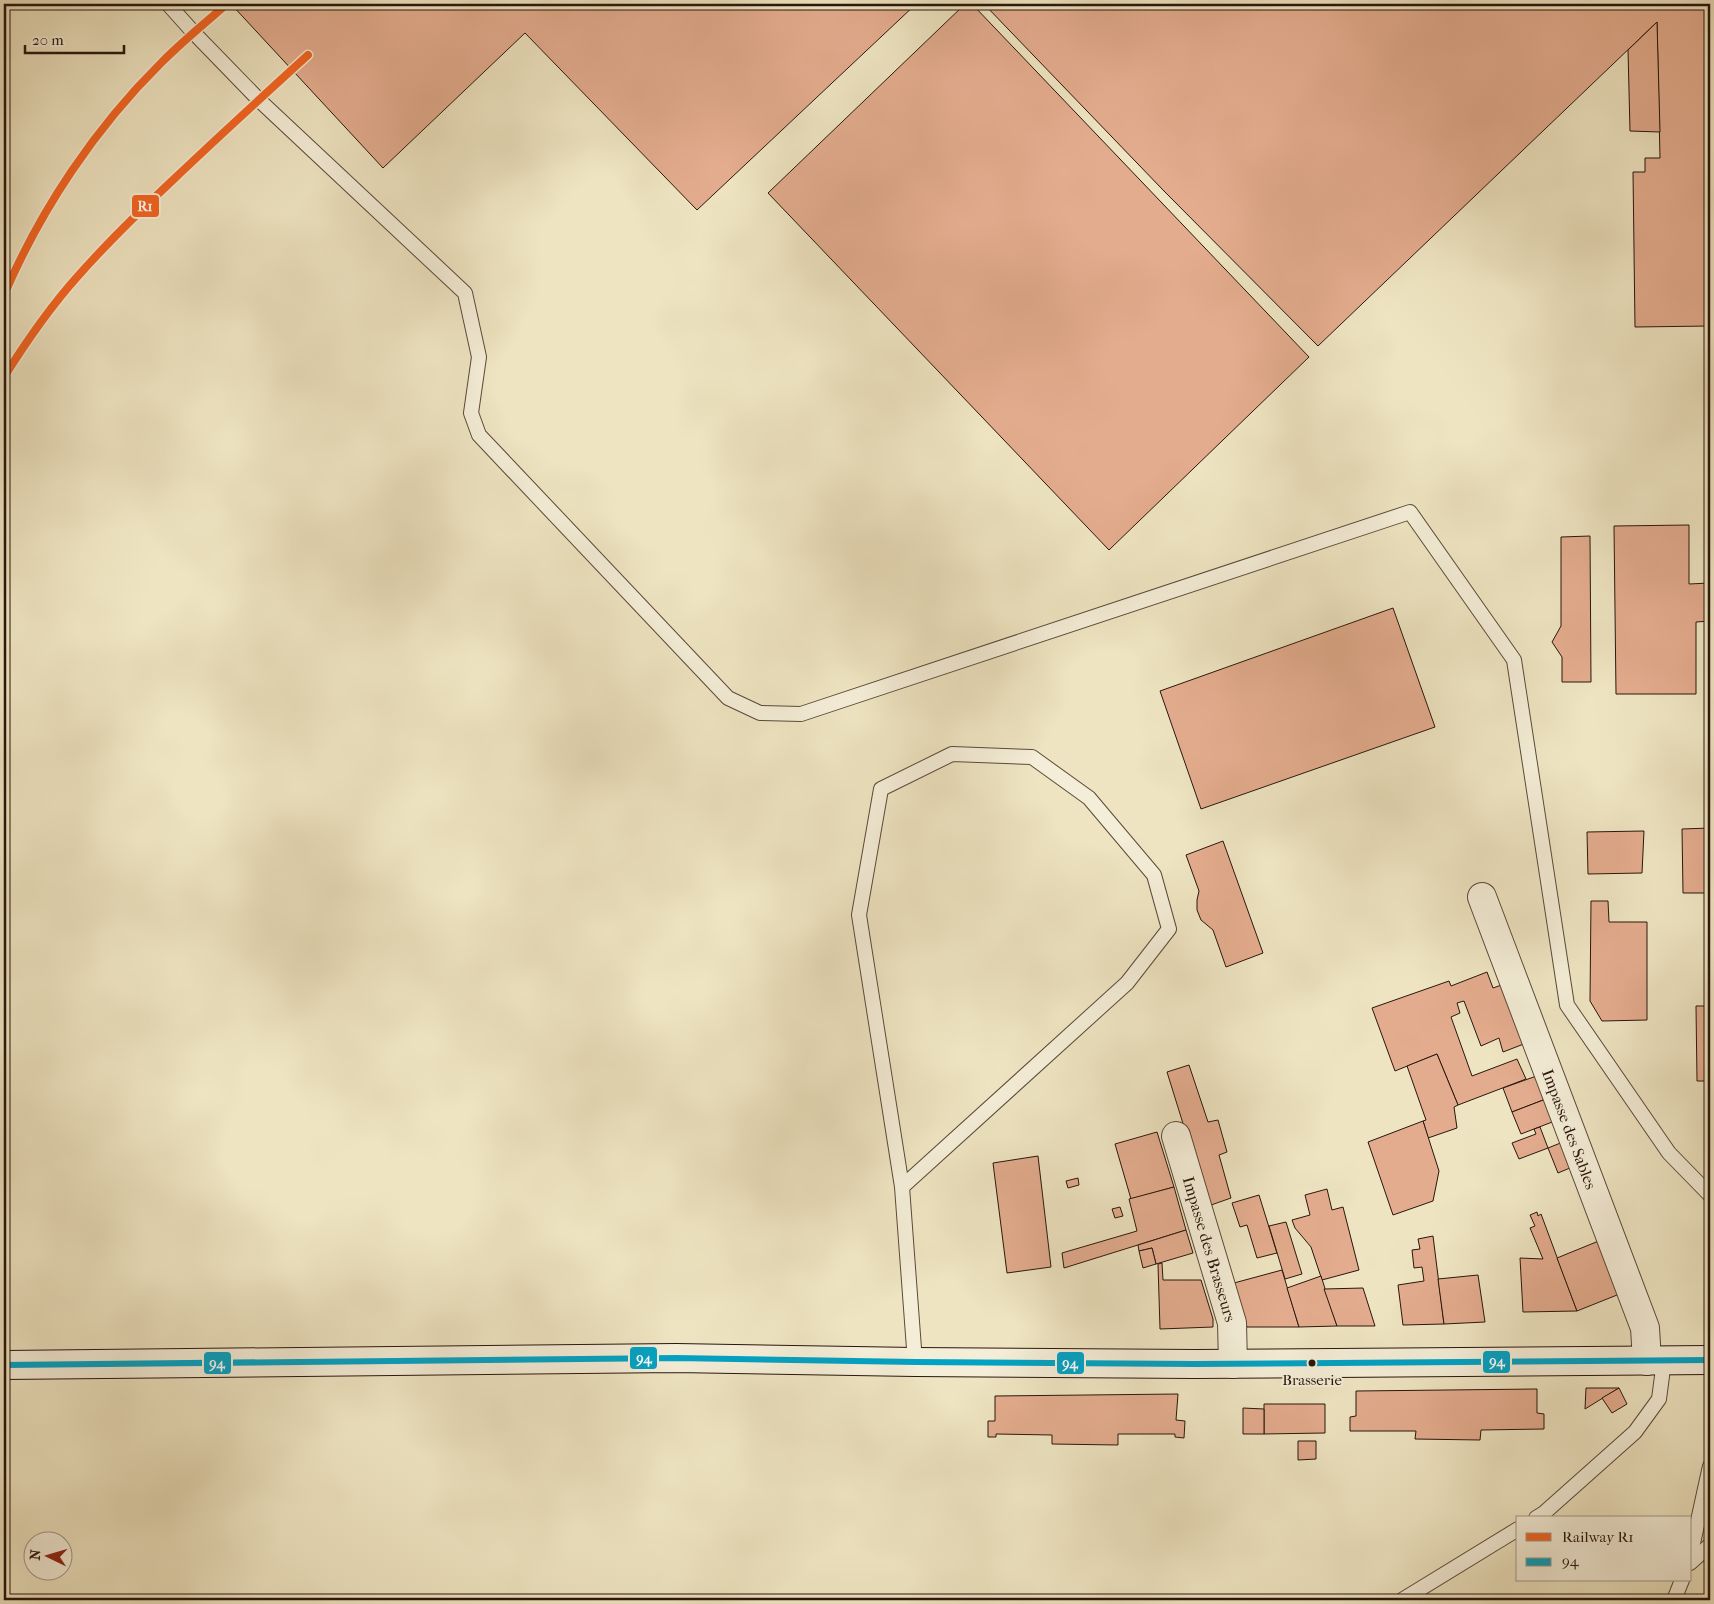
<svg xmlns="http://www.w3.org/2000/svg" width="1714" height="1604" font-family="'IM FELL French Canon',serif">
<rect width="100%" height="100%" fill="#eee4c1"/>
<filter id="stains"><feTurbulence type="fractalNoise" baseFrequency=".004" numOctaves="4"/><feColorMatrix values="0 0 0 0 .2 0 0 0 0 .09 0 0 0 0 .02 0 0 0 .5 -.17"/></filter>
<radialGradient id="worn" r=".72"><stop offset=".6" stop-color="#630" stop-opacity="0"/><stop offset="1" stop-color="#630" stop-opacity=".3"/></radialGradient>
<g fill="#e3ac8e" stroke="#29160c">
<path d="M231 4H916L697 210 525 33 383 168Z"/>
<path d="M965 4H972L1309 357 1109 550 768 193Z"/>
<path d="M984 4H1710V326L1635 327 1633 172H1645V158H1660L1657 22 1318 346 1163 190Z"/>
<path d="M1657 22 1660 132 1630 131 1628 50Z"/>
<path d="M1689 525V584L1710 583V621L1696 622V694H1616L1614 526Z"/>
<path d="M1590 536 1591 682H1562V657L1552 642 1561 626V537Z"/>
<path d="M1393 608 1435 727 1201 809 1160 691Z"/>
<path d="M1710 828V893H1683L1682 829Z"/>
<path d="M1644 831 1642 873 1588 874 1587 832Z"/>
<path d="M1223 841 1263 953 1226 967 1213 930 1201 920 1197 910V900L1199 891 1186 855Z"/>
<path d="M1591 901H1608L1609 922H1647V1020L1602 1021 1590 1001Z"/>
<path d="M1487 972 1493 988 1507 983 1529 1042 1503 1052 1499 1038 1481 1046 1464 1001 1457 1003 1460 1013 1451 1017 1472 1076 1517 1059 1526 1079 1458 1105 1437 1054 1395 1071 1372 1008 1449 981 1451 986Z"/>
<path d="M1696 1006H1710V1081H1697Z"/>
<path d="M1437 1054 1458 1105 1454 1107 1457 1128 1428 1138 1423 1121 1426 1120 1407 1066Z"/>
<path d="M1189 1065 1208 1122 1218 1120 1227 1152 1219 1155 1231 1198 1211 1205 1189 1130H1185L1167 1072Z"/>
<path d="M1542 1074 1551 1097 1512 1112 1503 1088Z"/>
<path d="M1551 1097 1560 1119 1521 1134 1512 1112Z"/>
<path d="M1423 1121 1439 1171 1433 1201 1393 1215 1368 1142Z"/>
<path d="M1540 1127 1548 1148 1519 1159 1512 1143 1536 1134 1534 1129Z"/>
<path d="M1157 1132 1174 1187 1131 1199 1115 1144Z"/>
<path d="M1568 1140 1577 1165 1558 1173 1548 1148Z"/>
<path d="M1038 1156 1051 1267 1007 1273 993 1163Z"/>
<path d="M1078 1178 1079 1185 1068 1188 1066 1181Z"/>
<path d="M1174 1187 1186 1230 1064 1268 1062 1253 1137 1231 1129 1199Z"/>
<path d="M1327 1189 1332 1210 1343 1207 1359 1270 1322 1280 1311 1247 1295 1228 1292 1220 1310 1215 1305 1195Z"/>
<path d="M1259 1195 1277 1253 1257 1258 1247 1225 1240 1227 1232 1203Z"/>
<path d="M1120 1207 1123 1216 1115 1218 1112 1209Z"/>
<path d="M1537 1212 1538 1216 1541 1214 1577 1311 1523 1312 1520 1258 1543 1259 1530 1228 1535 1226 1530 1215Z"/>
<path d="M1286 1222 1302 1274 1285 1279 1269 1226Z"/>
<path d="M1186 1230 1193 1253 1156 1264 1152 1248 1139 1251 1138 1245Z"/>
<path d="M1433 1236 1444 1324 1403 1325 1398 1285 1424 1281 1422 1267 1414 1268 1412 1250 1420 1249 1418 1239Z"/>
<path d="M1606 1238 1627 1291 1577 1311 1557 1258Z"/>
<path d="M1152 1248 1156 1264 1143 1268 1139 1251Z"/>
<path d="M1162 1263 1163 1280H1201L1213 1319V1327L1160 1329 1158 1264Z"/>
<path d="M1282 1270 1299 1327H1247L1234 1283Z"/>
<path d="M1478 1275 1485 1322 1444 1324 1438 1279Z"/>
<path d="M1321 1276 1337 1326 1299 1327 1287 1288Z"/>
<path d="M1363 1288 1375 1326H1337L1324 1289Z"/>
<path d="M1586 1388H1619L1585 1409Z"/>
<path d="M1619 1388 1627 1404 1612 1413 1602 1398Z"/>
<path d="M1537 1389V1413L1544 1414V1429L1481 1430 1480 1440 1415 1439 1416 1431H1350V1417L1356 1416V1391Z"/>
<path d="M1178 1394 1176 1420 1185 1421 1184 1438 1175 1437V1434H1118V1445L1052 1444V1435L996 1434V1437H988V1421H995V1396Z"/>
<path d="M1264 1404H1325V1433L1264 1434Z"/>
<path d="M1243 1408 1264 1409V1434H1243Z"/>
<path d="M1298 1441H1316V1459L1298 1460Z"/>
</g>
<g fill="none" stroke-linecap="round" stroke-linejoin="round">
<defs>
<g id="lane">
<path d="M168 4 194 33 259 100 465 293 479 357 471 413 479 435 728 698 760 713 801 714 1410 512 1514 660 1567 1005 1669 1153 1710 1195"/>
<path d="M902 1187 1127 983 1169 929 1154 875 1089 798 1032 757 952 754 881 789 859 915 902 1187 915 1362"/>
<path d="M1536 1518 1544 1513 1635 1432 1659 1399 1664 1361"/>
<path d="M1690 1557 1710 1466"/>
<path d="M1690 1563 1710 1545"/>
<path d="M1402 1600 1518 1529"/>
<path d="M1674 1600 1682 1580"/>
</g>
<g id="street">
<path id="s1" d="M1482 897 1645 1328 1647 1361"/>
<path id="s2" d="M1176 1136 1232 1323 1233 1364"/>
</g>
<path id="secondary" d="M4 1365 676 1358 915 1362 1195 1364 1710 1360"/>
</defs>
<use href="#lane" stroke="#5a4a39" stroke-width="16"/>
<use href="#street" stroke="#5a4a39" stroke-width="30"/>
<use href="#secondary" stroke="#29160c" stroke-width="30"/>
<use href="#lane" stroke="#f4edd7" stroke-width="14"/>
<use href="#street" stroke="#f4edd7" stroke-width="28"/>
<use href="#secondary" stroke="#f4edd7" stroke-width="28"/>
<defs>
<path id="bus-1" d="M4 1365 676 1358 915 1362 1195 1364 1710 1360"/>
</defs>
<use href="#bus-1" stroke="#f4edd7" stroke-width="10"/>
<use href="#bus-1" stroke="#02a2c4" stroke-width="6"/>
<defs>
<g id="rail-1">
<path d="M4 295C41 209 95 128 162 62 183 41 205 23 227 4"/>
<path d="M4 377C26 342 50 307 78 276 108 242 141 210 174 179 218 137 263 96 308 55"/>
</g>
</defs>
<use href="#rail-1" stroke="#f4edd7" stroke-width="11"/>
<use href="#rail-1" stroke="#f26522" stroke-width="8"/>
</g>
<circle fill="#29160c" stroke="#f4edd7" stroke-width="2" cx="1312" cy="1363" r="4.5"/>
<g text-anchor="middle" stroke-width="4" stroke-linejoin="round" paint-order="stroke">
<g font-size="15" fill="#29160c" stroke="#f4edd7">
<text x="1312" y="1385">Brasserie</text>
</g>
<g font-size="16" fill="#29160c" stroke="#f4edd7">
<text dy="6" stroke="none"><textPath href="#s1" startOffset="248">Impasse des Sables</textPath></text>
<text dy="6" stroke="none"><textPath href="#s2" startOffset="118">Impasse des Brasseurs</textPath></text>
</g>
</g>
<g stroke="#f4edd7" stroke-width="2">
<rect x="131" y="194" width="29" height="24" rx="5" fill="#f26522"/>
<rect x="629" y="1346" width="29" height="24" rx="5" fill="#02a2c4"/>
<rect x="1482" y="1350" width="29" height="24" rx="5" fill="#02a2c4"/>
<rect x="203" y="1351" width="29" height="24" rx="5" fill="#02a2c4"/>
<rect x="1056" y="1351" width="29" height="24" rx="5" fill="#02a2c4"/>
</g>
<g font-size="14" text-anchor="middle" font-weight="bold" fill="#fff">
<text x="145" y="211">R1</text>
<text x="644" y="1363">94</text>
<text x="1497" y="1366">94</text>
<text x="217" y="1368">94</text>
<text x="1070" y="1368">94</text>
</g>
<rect width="1714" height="1604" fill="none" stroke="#eee4c1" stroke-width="20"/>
<rect x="5" y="5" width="1704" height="1594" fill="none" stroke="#29160c" stroke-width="2.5"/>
<rect x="10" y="10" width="1694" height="1584" fill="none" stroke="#29160c"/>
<rect x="1516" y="1516" width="175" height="65" fill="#f4edd7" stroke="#a39786"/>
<rect x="1526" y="1533" width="25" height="8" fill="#f26522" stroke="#a39786"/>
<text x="1562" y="1542" font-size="15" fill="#29160c">Railway R1</text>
<rect x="1526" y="1558" width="25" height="8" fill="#02a2c4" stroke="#a39786"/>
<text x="1562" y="1566" font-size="15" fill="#29160c">94</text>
<g transform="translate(48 1556) rotate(275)"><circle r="24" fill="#f4edd7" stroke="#a39786"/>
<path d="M0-4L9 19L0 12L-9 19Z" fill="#8f2418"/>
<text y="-8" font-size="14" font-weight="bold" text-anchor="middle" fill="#29160c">N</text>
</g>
<path d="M25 45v8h99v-8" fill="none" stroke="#29160c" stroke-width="2.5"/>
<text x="32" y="45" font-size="15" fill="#29160c" stroke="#f4edd7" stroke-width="4" paint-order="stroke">20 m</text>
<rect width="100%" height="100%" filter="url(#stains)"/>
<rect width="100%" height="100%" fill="url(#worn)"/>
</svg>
